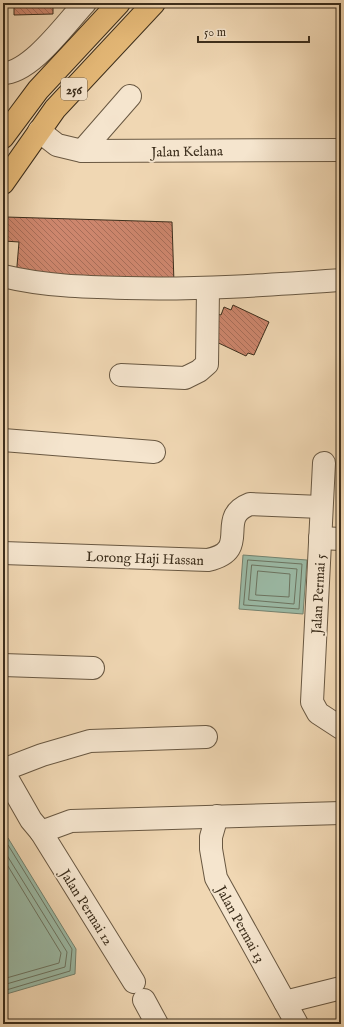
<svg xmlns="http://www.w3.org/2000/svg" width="344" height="1027" font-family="'IM FELL English',serif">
<defs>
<pattern id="building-back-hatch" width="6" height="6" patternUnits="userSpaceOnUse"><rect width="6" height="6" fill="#cd866d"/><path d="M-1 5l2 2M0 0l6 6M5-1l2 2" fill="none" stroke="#a86e59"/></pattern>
</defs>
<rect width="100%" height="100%" fill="#f0d7b3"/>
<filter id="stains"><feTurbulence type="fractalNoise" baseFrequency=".005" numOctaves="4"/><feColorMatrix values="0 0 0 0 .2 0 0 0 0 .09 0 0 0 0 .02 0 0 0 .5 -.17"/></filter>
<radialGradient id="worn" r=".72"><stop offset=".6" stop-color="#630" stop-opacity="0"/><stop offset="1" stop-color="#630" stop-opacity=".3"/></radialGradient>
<g fill="#9bbaa6" stroke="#75826f">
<path d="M243 555 307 560 303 614 239 609Z"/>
<path d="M8 838 76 949 75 974 3 995V841Z"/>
</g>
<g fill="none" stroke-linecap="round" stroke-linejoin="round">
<g stroke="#6c7461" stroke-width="1">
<path d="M248 560 302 564 299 609 244 605Z"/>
<path d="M252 565 297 569 294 604 249 600Z"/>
<path d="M258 571 290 574 289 597 256 595Z"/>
<path d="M3 844 8 845 72 949 70 971 3 991"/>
<path d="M3 849 67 952 65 967 3 985"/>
<path d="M3 858 61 953 59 963 3 979"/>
</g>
</g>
<g fill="url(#building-back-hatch)" stroke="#3c2e1c">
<path d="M14 3H53V14L14 15Z"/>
<path d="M6 217 172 222 174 283 16 278 19 242 4 241Z"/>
<path d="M233 305 269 322 254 355 248 353 246 356 208 338 215 313 221 315 224 307 231 310Z"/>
</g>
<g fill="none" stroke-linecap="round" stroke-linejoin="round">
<defs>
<g id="minor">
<path d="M3 73C31 73 66 23 85 3"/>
<path d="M39 131 57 145 82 151 341 150"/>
<path d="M82 151 130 96"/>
<path d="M3 276C44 286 85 287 126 288 198 290 269 285 341 280"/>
<path d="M121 375 185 378 199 371 207 364 208 289"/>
<path d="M3 440 154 452"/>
<path d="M324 463 312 702 318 713 341 728"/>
<path d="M320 538 341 539"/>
<path d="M3 553 208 560C253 550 214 518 250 504L321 507"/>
<path d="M3 665 93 668"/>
<path d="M3 770 42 755 90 741 206 737"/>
<path d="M3 771 31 820 41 832 134 982"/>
<path d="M217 816 211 837V849L216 878 297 1024"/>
<path d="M41 832 71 821 341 813"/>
<path d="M144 1000 157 1024"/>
<path d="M285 1002 341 988"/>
</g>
<g id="highway">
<path d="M3 137 38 90 119 3"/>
<path d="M3 183 55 109 154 3"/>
</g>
</defs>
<use href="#minor" stroke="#695842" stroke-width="24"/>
<use href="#highway" stroke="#3c2e1c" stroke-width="24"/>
<use href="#minor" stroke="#f5e5ce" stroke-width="22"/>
<use href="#highway" stroke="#e8bc7a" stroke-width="22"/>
</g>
<g text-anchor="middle" stroke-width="4" stroke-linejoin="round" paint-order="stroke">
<rect fill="#f5e5ce" stroke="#746551" stroke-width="1" x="61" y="78" width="26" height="22" rx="3"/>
<g font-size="13" font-weight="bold" fill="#3c2e1c">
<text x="74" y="94">256</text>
</g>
<g font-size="14" fill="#3c2e1c" stroke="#f5e5ce">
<text transform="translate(187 151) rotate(-1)" y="5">Jalan Kelana</text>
<text transform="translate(145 558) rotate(2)" y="5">Lorong Haji Hassan</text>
<text transform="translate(318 594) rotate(-87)" y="5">Jalan Permai 5</text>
<text transform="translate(87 907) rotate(58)" y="5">Jalan Permai 12</text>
<text transform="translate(241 924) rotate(61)" y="5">Jalan Permai 13</text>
</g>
</g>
<rect width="344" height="1027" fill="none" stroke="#f0d7b3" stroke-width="16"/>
<rect x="4" y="4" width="336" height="1019" fill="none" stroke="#3c2e1c" stroke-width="2"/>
<rect x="8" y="8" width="328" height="1011" fill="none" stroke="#3c2e1c"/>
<path d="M198 36v6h111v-6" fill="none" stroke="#3c2e1c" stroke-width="2"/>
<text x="204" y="36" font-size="12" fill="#3c2e1c" stroke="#f5e5ce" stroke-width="3" paint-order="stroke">50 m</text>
<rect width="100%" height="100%" filter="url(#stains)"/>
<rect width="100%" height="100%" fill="url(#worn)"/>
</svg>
